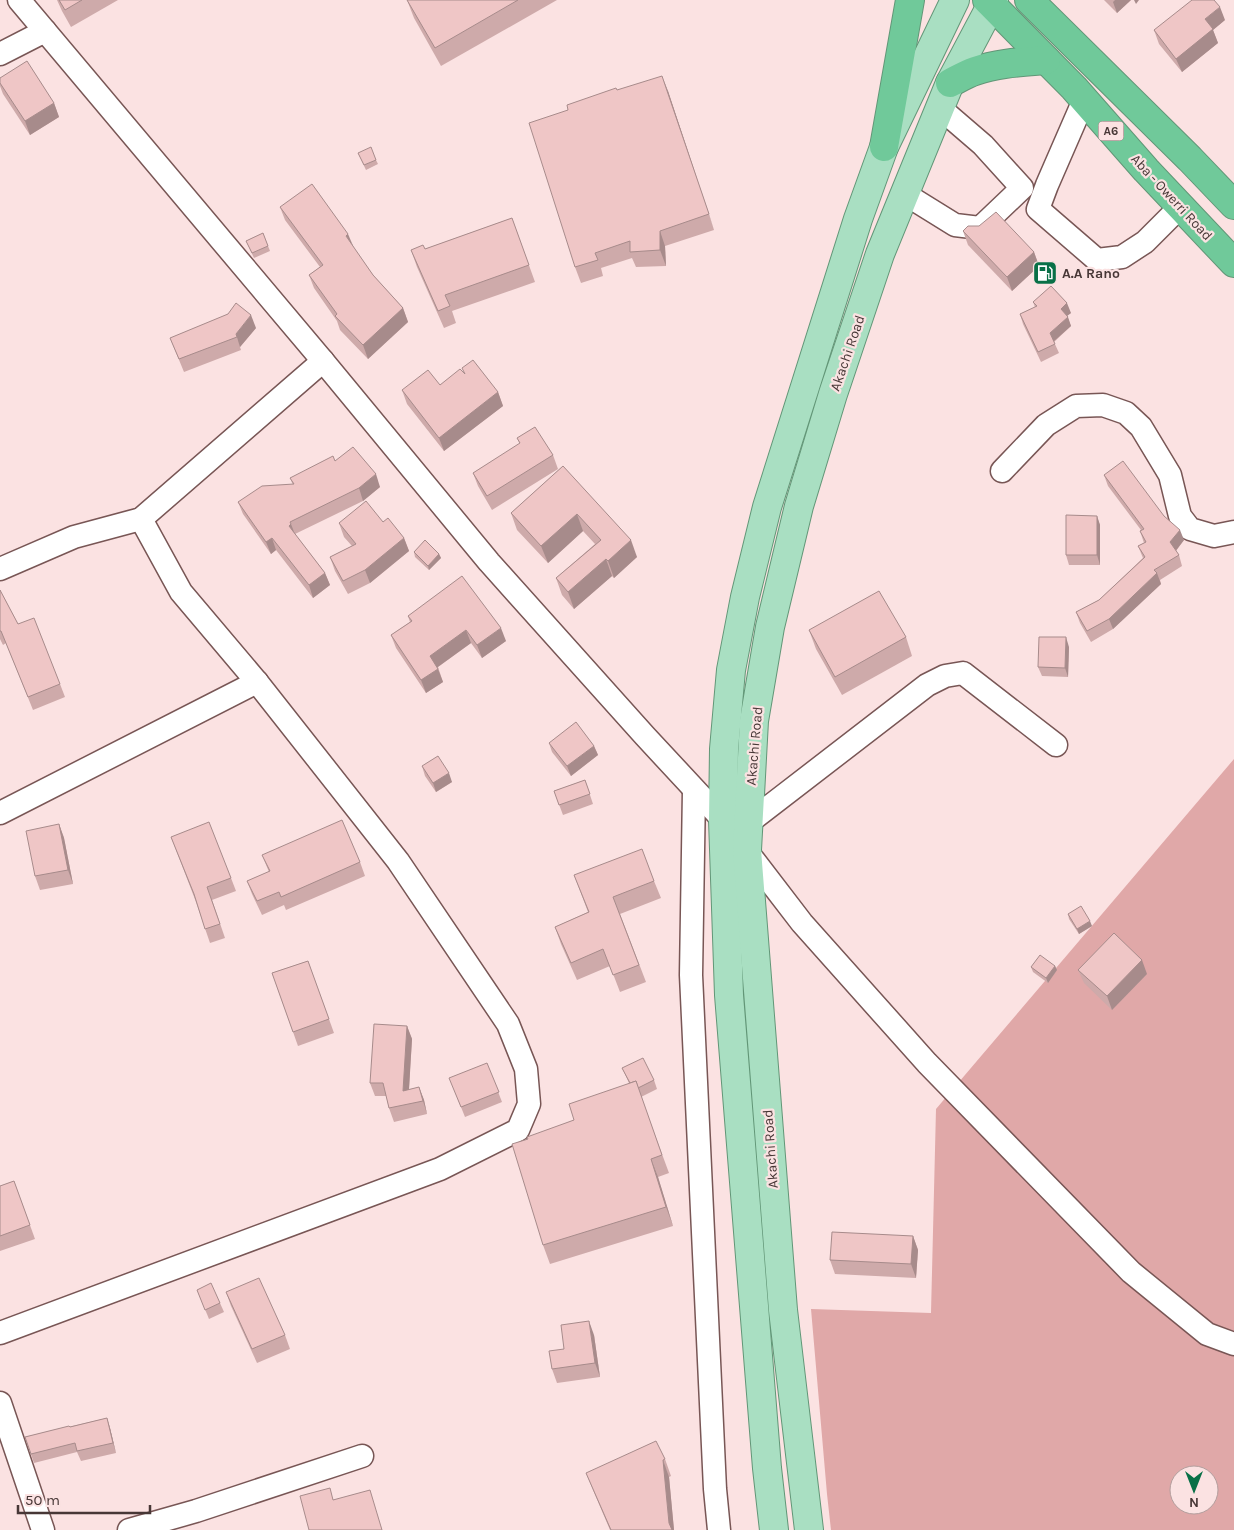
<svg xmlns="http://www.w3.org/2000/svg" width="1234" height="1530" font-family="Karla,sans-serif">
<rect width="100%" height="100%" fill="#fbe2e2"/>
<path fill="#e0a8a8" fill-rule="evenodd" d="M1234 759V1530H831L827 1494 811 1309 931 1313 936 1109ZM1179 1475H1209V1505H1179Z"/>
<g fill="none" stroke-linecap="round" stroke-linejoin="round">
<defs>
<g id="minor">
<path d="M19 0 323 361 489 562 645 736 723 820 802 923 927 1063 1131 1272 1207 1334 1234 1344"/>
<path d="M0 54 45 31"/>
<path d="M1084 100 1047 185 1038 209 1097 260 1122 257 1145 242 1181 206"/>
<path d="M905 194 955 225 980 228 1022 188 983 145 940 108"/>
<path d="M1002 471 1046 425 1076 406 1103 405 1126 413 1141 427 1170 475 1180 516 1190 529 1214 536 1234 532"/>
<path d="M0 569 74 537 141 519 323 361"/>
<path d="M694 790 691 975 715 1489 719 1530"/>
<path d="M0 813 257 682"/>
<path d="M748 823 927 685 945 676 963 673 1056 745"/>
<path d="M0 1333 440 1169 518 1130 529 1104 526 1069 508 1024 398 861 257 682 181 592 141 519"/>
<path d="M0 1403 43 1530"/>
<path d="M129 1530 196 1511 362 1456"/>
</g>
<g id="major">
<path d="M774 1530 767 1468 729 995 723 820 724 749 731 670 745 597 767 507 858 219 884 147 955 0"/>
<path d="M809 1530 783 1310 747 850 754 721 770 627 799 506 833 394 880 254 950 83 994 0"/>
</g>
<g id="highway">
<path d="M987 0 1074 88 1146 170 1234 263"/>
<path d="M1029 0 1190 159 1234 205"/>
<path d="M950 83C958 79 966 74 975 71 998 63 1022 62 1046 60"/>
<path d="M884 147 910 0"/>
</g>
</defs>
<use href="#minor" stroke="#785655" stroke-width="25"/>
<use href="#major" stroke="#629677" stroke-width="30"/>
<use href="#highway" stroke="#629677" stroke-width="30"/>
<use href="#minor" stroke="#fff" stroke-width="22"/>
<use href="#major" stroke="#a9dfc2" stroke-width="28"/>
<use href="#highway" stroke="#70c99a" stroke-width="28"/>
</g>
<g fill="#ceaaaa">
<path d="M57 0H118L71 27 62 11Z"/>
<path d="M407 0H557L441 66 414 18Z"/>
<path d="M1104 0H1131L1117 13Z"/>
<path d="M1225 20 1213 30 1218 43 1182 72 1159 44 1154 30Z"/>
<path d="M0 78 54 103 59 117 30 135 3 94 0 86Z"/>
<path d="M617 90 668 91 714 230 665 246 666 266 636 267 632 258 601 268 603 276 581 283 575 267 568 110Z"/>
<path d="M358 153 376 160 378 164 366 170Z"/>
<path d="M280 207 353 247 373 275 403 308 408 322 368 359 340 330 337 321 314 288 309 275 320 267 285 220Z"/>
<path d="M512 218 535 282 452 311 456 323 444 328 417 267 411 250 425 249Z"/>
<path d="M979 226 1034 252 1039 266 1012 291 968 245 963 231Z"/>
<path d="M263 233 270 251 254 258 246 241Z"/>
<path d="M1033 302 1071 313 1067 316 1071 326 1054 342 1059 353 1041 362 1023 324 1020 314 1035 307Z"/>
<path d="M256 328 240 347 241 350 184 372 170 338Z"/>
<path d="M464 373 498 392 503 406 444 451 407 404 402 390 440 385Z"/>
<path d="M517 438 553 455 558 469 492 510 478 486 473 473 520 444Z"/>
<path d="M335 461 380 487 363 501 295 534 325 573 330 585 313 598 276 550 271 554 243 514 238 502 293 485 290 478Z"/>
<path d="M563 466 637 557 614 578 612 576 574 609 562 595 556 578 595 544 583 531 548 563 517 530 511 513Z"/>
<path d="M1104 475 1164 516 1184 540 1176 551 1179 555 1182 566 1160 580 1161 584 1113 629 1091 642 1080 623 1076 612 1099 600 1143 558 1138 546 1144 543 1140 531 1141 530 1108 486Z"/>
<path d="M1097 516 1100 525V565H1069L1066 555Z"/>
<path d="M339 523 404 538 409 551 370 583 348 594 335 571 330 557 352 546 344 537Z"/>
<path d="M414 552 439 554 441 558 429 570 415 557Z"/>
<path d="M0 590 18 624 60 684 65 697 33 710 6 643 3 645 0 639Z"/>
<path d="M408 616 506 641 482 658 471 643 438 667 443 682 426 693 396 648 391 635 410 622Z"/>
<path d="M809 630 906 637 912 656 842 695 816 649Z"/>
<path d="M1069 647 1068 677 1042 676 1038 667Z"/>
<path d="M549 743 594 746 598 755 571 776 552 752Z"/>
<path d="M422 766 452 782 436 792 425 776Z"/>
<path d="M585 780 593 804 563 815 554 791Z"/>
<path d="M59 824 64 838 73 884 40 890 35 876Z"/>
<path d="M171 837 231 878 236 891 212 900 225 938 210 943 196 902Z"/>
<path d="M262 855 360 862 365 876 286 910 284 905 262 915 252 894 247 881 269 872Z"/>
<path d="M574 875 654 881 661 898 620 914 646 982 620 992 610 966 577 980 561 944 555 927 588 912Z"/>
<path d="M1068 914 1092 926 1079 934 1069 919Z"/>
<path d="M308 961 334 1033 298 1046 272 973Z"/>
<path d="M1055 966 1057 970 1048 983 1033 972 1031 967Z"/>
<path d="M1078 970 1147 974 1112 1010 1084 983Z"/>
<path d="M407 1026 412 1039 409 1090 419 1087 424 1100 427 1114 394 1122 389 1108 386 1096H375L370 1083Z"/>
<path d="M487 1063 502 1102 465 1117 453 1087Z"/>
<path d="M622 1068 654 1080 657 1089 641 1097 669 1173 658 1177 673 1226 550 1264 543 1245 528 1139 574 1120 629 1083Z"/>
<path d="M14 1181 35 1239 0 1251V1186Z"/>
<path d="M913 1236 918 1250 916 1278 835 1274 830 1260Z"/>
<path d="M197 1290 220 1303 224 1312 209 1319Z"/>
<path d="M226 1292 285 1335 290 1349 257 1363 231 1306Z"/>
<path d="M594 1335 600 1377 557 1383 552 1369 564 1349Z"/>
<path d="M107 1418 110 1428 116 1453 81 1461 77 1452 34 1463 25 1437Z"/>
<path d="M665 1459 671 1476 669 1477 674 1530H610L593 1490 586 1473Z"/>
</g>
<g fill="#a78b8b">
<path d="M1115 0H1131L1117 13 1113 2Z"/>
<path d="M1134 0H1139L1136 4Z"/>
<path d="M1220 7 1225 20 1213 30 1218 43 1182 72 1176 59 1205 19Z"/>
<path d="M662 76 668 91 714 230 709 214Z"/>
<path d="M54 103 59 117 30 135 25 121Z"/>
<path d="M660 231 665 246 666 266 660 250Z"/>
<path d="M348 234 354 248 346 236Z"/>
<path d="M1034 252 1039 266 1012 291 1007 277Z"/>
<path d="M1067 303 1071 313 1064 318 1061 309Z"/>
<path d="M403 308 408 322 368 359 363 345Z"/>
<path d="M251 315 256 328 240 347 236 334Z"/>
<path d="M1068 317 1071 326 1053 342 1050 333Z"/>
<path d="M498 392 503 406 444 451 439 438Z"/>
<path d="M376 474 380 487 363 501 359 488Z"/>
<path d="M577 514 583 531 548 563 541 546Z"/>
<path d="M1097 516 1100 525V565L1097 555Z"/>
<path d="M291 524 296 537 289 526Z"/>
<path d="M1180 530 1184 540 1174 553 1170 542Z"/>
<path d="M272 538 276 550 271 554 266 542Z"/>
<path d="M404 538 409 551 370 583 365 570Z"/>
<path d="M631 540 637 557 614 578 608 561Z"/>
<path d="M439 554 441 558 429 570 428 566Z"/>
<path d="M606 559 612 576 574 609 568 592Z"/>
<path d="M325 573 330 585 313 598 309 585Z"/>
<path d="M1157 573 1161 584 1113 629 1109 619Z"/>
<path d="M501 628 506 641 482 658 477 645Z"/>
<path d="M466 630 471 643 435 669 430 656Z"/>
<path d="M1066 637 1069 647 1068 677 1065 668Z"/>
<path d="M438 669 443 682 426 693 421 680Z"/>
<path d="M594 746 598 755 571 776 567 766Z"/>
<path d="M449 773 452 782 436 792 433 783Z"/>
<path d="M59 824 64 838 73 884 68 870Z"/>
<path d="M1090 921 1092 926 1079 934 1077 929Z"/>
<path d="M1142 960 1147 974 1112 1010 1107 996Z"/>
<path d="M1055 966 1057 970 1048 983 1046 978Z"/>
<path d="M407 1026 412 1039 408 1104 403 1091Z"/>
<path d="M419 1087 424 1100 427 1114 423 1101Z"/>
<path d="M651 1159 658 1177 673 1226 666 1207Z"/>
<path d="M913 1236 918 1250 916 1278 911 1264Z"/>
<path d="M589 1321 594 1335 600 1377 595 1363Z"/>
<path d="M107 1418 110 1428 116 1453 113 1443Z"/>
<path d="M663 1460 669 1477 674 1530H671L669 1523Z"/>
</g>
<g fill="#efc6c6" stroke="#a78b8b">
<path d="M59 0H82L65 10Z"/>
<path d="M407 0H518L435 48Z"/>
<path d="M1192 0H1214L1220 7 1205 19 1213 29 1176 59 1154 30Z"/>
<path d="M27 61 54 103 25 121 0 83V78Z"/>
<path d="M662 76 709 214 660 231V250L630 252V241L595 253 598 260 575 267 529 123 568 110 567 105 616 88 617 90Z"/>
<path d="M371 147 376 160 364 165 358 153Z"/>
<path d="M312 184 348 234 346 236 373 275 403 308 363 345 335 316 337 314 309 275 323 265 280 207Z"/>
<path d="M996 212 1034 252 1007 277 963 231 968 226H979Z"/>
<path d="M512 218 529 265 445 295 450 306 438 311 411 250 423 245 425 249Z"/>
<path d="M263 233 268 246 252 253 246 241Z"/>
<path d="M1051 286 1067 303 1061 309 1068 317 1050 333 1055 344 1038 352 1020 314 1037 306 1033 302Z"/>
<path d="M236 303 251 315 236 334 237 337 179 359 170 338 228 314Z"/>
<path d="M473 360 498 392 439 438 402 390 428 370 440 385 460 369 465 374 462 368Z"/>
<path d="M535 427 553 455 487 496 473 473 520 443 517 438Z"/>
<path d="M353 447 376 474 359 488 290 522 291 524 289 526 325 573 309 585 272 538 266 542 238 502 262 486 294 484 290 478 333 456 335 461Z"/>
<path d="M1123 461 1164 516 1180 530 1170 542 1179 555 1154 570 1157 573 1109 619 1087 631 1076 612 1099 600 1145 557 1138 546 1146 542 1140 531 1144 529 1104 475Z"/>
<path d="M563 466 631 540 608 561 606 559 568 592 556 578 601 540 577 514 541 546 511 513Z"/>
<path d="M366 501 383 522 388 518 404 538 365 570 343 581 330 557 356 544 339 523Z"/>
<path d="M1066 515 1097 516V555H1066Z"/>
<path d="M425 540 439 554 428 566 414 552Z"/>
<path d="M462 576 501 628 477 645 466 630 430 656 438 669 421 680 391 635 412 621 408 616Z"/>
<path d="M0 590 18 624 34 618 60 684 28 697 1 631H0Z"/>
<path d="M879 591 906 637 835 677 809 630Z"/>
<path d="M1039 637H1066L1065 668 1038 667Z"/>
<path d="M576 722 594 746 567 766 549 743Z"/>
<path d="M438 756 449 773 433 783 422 766Z"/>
<path d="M585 780 590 794 559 805 554 791Z"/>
<path d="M342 820 360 862 281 897 279 892 257 901 247 881 270 871 262 855Z"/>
<path d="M209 822 231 878 207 887 220 924 205 929 194 894 171 837Z"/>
<path d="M59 824 68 870 35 876 26 831Z"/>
<path d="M642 849 654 881 613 897 639 965 613 975 603 949 571 963 555 927 589 912 574 875Z"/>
<path d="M1081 906 1090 921 1077 929 1068 914Z"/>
<path d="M1114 933 1142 960 1107 996 1078 970Z"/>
<path d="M1040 955 1055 966 1046 978 1031 967Z"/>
<path d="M308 961 329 1019 293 1032 272 973Z"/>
<path d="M374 1024 407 1026 403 1091 419 1087 423 1101 389 1108 383 1083H370Z"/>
<path d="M643 1058 654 1080 638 1088 636 1081 630 1083 622 1068Z"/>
<path d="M487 1063 499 1092 461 1107 449 1078Z"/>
<path d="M636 1081 662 1155 651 1159 666 1207 543 1245 512 1144 528 1139 527 1137 574 1120 569 1104Z"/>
<path d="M14 1181 30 1225 0 1236V1186Z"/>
<path d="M832 1232 913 1236 911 1264 830 1260Z"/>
<path d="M259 1278 285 1335 252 1349 226 1292Z"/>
<path d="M211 1283 220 1303 205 1310 197 1290Z"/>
<path d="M589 1321 595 1363 552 1369 549 1351 564 1349 561 1325Z"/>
<path d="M107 1418 113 1443 77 1451 75 1443 31 1454 25 1437 69 1426 70 1427Z"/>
<path d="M656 1441 665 1459 663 1460 669 1523 672 1530H611L586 1473Z"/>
<path d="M330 1488 333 1500 370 1490 382 1530H309L300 1496Z"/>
</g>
<defs>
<symbol id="fuel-square" viewBox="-11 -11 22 22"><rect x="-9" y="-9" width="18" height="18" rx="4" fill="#097047" stroke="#fbe2e2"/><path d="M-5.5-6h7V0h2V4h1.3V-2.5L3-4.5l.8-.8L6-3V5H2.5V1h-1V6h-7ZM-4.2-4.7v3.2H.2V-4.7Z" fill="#fff"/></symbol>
</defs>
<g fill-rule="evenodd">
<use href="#fuel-square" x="1031" y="259" width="28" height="28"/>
</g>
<g text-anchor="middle" stroke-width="4.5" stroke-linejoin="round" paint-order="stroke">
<rect fill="#fbe2e2" stroke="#7d6a6a" stroke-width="1" x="1098.5" y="121.5" width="25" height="19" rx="4"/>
<g font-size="12" font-weight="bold" fill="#473736">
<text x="1111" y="135">A6</text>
</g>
<g font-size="14" fill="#473736" stroke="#fbe2e2">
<text transform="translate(1172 197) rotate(47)" y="5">Aba - Owerri Road</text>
<text transform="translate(847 353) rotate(-71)" y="5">Akachi Road</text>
<text transform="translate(754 746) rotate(-85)" y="5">Akachi Road</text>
<text transform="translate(770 1149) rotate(-94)" y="5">Akachi Road</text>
</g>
<g font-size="14" font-weight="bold" fill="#473736" stroke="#fbe2e2" text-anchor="start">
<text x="1062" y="278">A.A Rano</text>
</g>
</g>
<g transform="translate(1194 1490) rotate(180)"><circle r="24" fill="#fbe2e2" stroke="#b39e9d"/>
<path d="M0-4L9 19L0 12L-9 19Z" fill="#097047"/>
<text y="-8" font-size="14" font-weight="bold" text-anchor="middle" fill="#473736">N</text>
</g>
<path d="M18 1505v8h132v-8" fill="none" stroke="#473736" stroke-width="2.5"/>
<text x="25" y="1505" font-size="15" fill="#473736" stroke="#fbe2e2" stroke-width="4" paint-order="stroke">50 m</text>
</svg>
